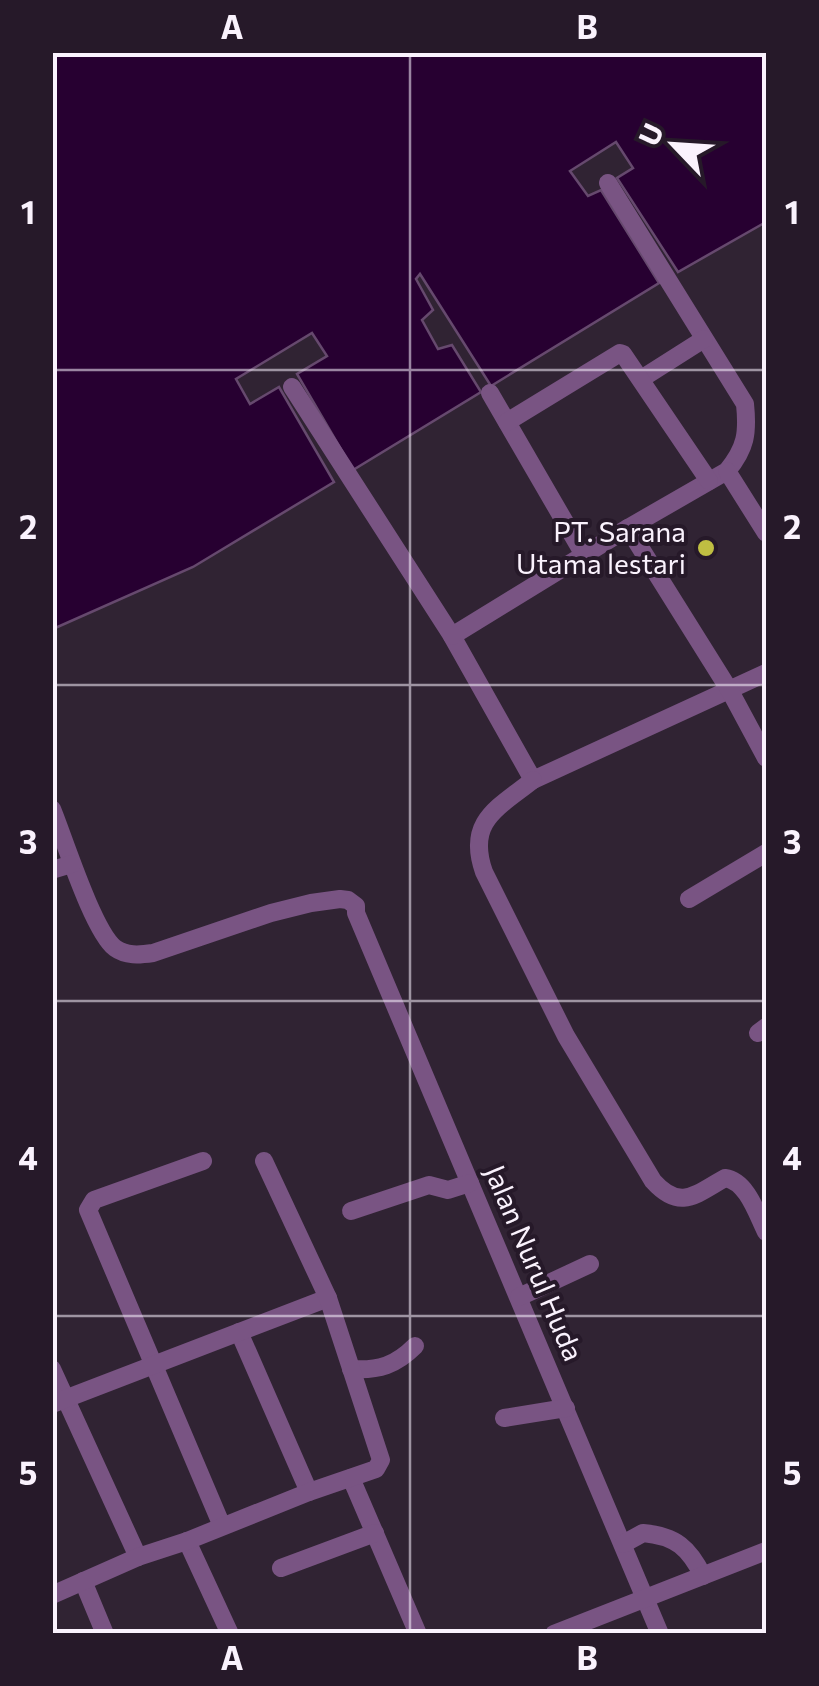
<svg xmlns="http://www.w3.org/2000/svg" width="819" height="1686" font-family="Commissioner,sans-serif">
<rect width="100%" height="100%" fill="#302333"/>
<path fill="#270031" stroke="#66496e" stroke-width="2.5" d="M53 53H766V222L678 272 617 178 633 168 616 142 570 171 588 196 601 190 659 283 491 386 420 274 416 279 433 310 422 320 438 349 452 345 481 392 353 470 297 374 327 356 312 333 236 379 250 404 279 387 334 482 193 567 53 629Z"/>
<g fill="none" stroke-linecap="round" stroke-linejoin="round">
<g stroke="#795483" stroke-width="18">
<path d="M608 183 745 404C748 433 746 448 727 471L628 528 452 636 533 780 766 673"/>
<path d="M641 379 704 339"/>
<path d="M292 387 452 636"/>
<path d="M490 393 584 555"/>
<path d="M507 422 620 353 623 354 709 481"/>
<path d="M727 471 766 533"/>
<path d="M628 528 730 691 766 758"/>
<path d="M533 780C498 808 466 821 484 872L566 1036 653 1181C680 1211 695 1195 725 1178 747 1181 757 1214 766 1232"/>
<path d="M52 809C64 838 93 931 115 948 126 956 139 955 153 953L271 913 311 903 340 899 348 900 356 906V913L660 1634"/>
<path d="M52 870 72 864"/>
<path d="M689 899 766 853"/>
<path d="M758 1033 766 1027"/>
<path d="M203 1161 94 1200 88 1210 222 1526"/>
<path d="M351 1211 429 1185 448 1190 470 1183"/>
<path d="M519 1297 590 1264"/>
<path d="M239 1332 309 1492"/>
<path d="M52 1369 138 1557"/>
<path d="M351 1369C379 1371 396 1365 415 1346"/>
<path d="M52 1404 328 1298"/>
<path d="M504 1418 566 1408"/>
<path d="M351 1478 418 1634"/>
<path d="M187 1541 230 1634"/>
<path d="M623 1544 643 1533C676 1536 689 1548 703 1576"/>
<path d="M281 1568 375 1533"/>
<path d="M83 1581 105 1634"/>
<path d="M52 1595 138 1557 187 1541 309 1492 376 1469 381 1460 328 1298 264 1161"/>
<path d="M554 1634 766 1551"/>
</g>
</g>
<path fill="none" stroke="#faf2fd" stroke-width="2.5" stroke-opacity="0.55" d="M410 52V1634M52 370H766M52 685H766M52 1001H766M52 1316H766"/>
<circle fill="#bfbe42" stroke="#261929" stroke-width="4" cx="706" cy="548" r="10"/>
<g text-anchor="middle" stroke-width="8" stroke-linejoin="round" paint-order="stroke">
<g font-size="28" fill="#faf2fd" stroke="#261929" text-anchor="end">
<text x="686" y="542">PT. Sarana<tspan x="686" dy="32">Utama lestari</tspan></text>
</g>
<g font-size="28" fill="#faf2fd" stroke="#261929">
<text transform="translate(534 1263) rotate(67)" y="10">Jalan Nurul Huda</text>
</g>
</g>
<rect width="819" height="1686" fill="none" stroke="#261929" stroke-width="110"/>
<g transform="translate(674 145) rotate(295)" stroke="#261929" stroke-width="8" paint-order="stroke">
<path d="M0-8L18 38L0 25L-18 38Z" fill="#faf2fd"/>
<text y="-15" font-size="28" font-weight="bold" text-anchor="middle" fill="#faf2fd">U</text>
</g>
<rect x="55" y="55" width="709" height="1576" fill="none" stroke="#faf2fd" stroke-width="4"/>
<g font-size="32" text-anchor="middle" font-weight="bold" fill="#faf2fd">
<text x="232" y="39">A</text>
<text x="587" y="39">B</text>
<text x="28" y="224">1</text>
<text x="792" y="224">1</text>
<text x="28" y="539">2</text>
<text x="792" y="539">2</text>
<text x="28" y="854">3</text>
<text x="792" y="854">3</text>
<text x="28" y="1170">4</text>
<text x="792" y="1170">4</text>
<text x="28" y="1485">5</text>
<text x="792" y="1485">5</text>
<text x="232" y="1670">A</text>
<text x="587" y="1670">B</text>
</g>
</svg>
